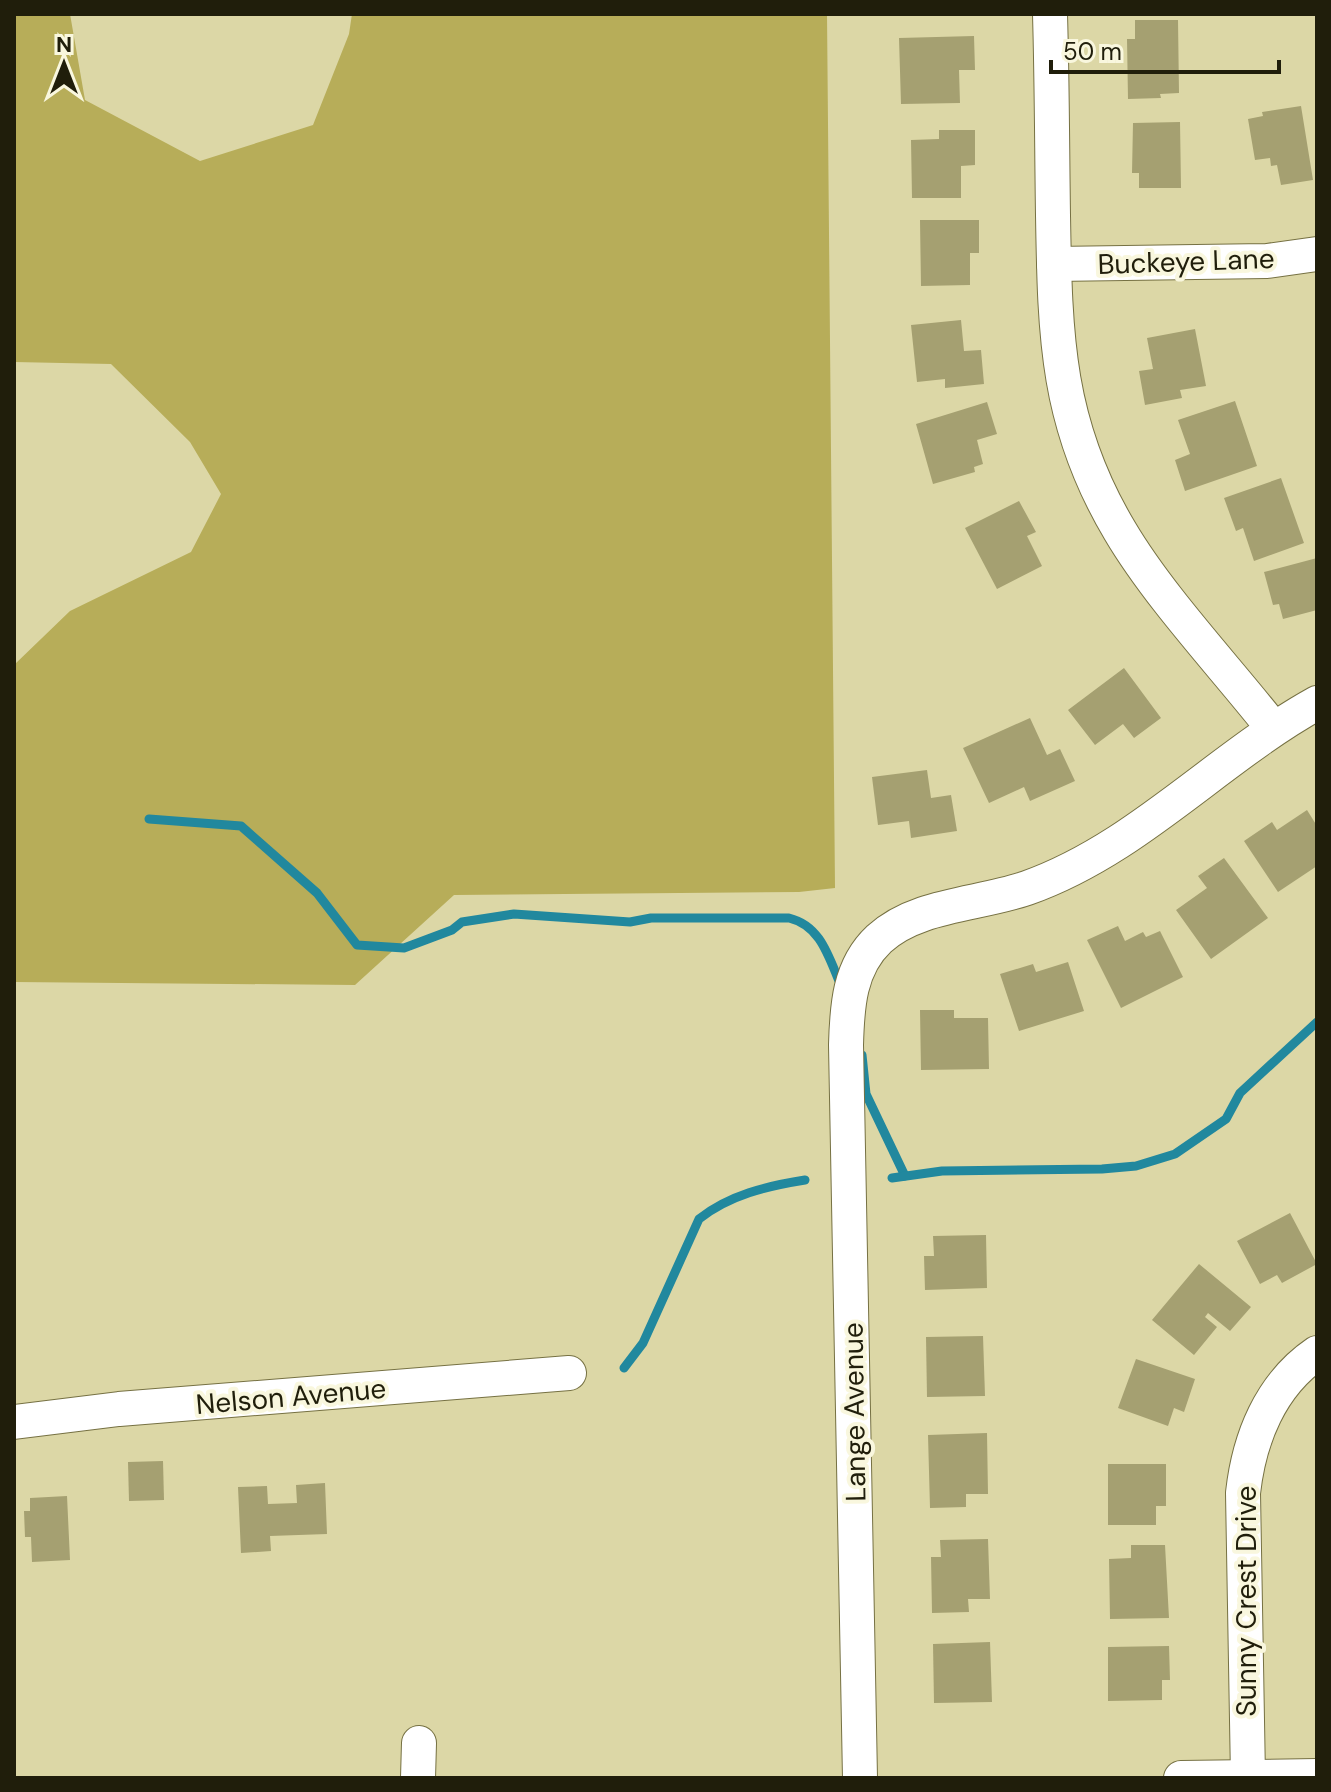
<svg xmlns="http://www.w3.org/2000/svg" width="1331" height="1792" font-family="'DM Sans',sans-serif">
<rect width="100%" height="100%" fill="#dcd7a6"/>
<path fill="#b7ad59" d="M14 14H70L85 100 200 161 313 125 349 34 352 14H827L835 888 799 892 454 895 355 985 14 982V665L70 611 191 552 221 494 190 442 111 364 14 362Z"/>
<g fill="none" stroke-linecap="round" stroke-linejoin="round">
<g stroke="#21889e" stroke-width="9">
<path d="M149 819 241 826 317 893 357 945 404 948 452 930 462 922 514 914 630 922 651 918H789C822 926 829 959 842 988"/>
<path d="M862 1055 866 1094 905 1176"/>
<path d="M892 1178 942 1171 1102 1169 1136 1166 1175 1154 1226 1119 1240 1093 1317 1022"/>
<path d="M624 1368 643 1343 699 1219C729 1195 767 1186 805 1180"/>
</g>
</g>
<g fill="#a5a071">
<path d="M1135 20H1178L1179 93 1160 94 1161 98 1128 99 1127 39H1135Z"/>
<path d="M974 36 975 70H959L960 103 901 104 899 38Z"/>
<path d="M1301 106 1313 180 1281 185 1277 165 1271 166 1270 158 1255 160 1248 119 1263 116 1262 112Z"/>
<path d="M1180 122 1181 188H1139V173H1132L1133 123Z"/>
<path d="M939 130H975V165L961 166V198H912L911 140 939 139Z"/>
<path d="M920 220H979V253H970V285L921 286Z"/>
<path d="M961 320 964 351 981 350 984 384 945 388V379L917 382 911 325Z"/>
<path d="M1195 329 1206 386 1180 390 1182 398 1145 405 1139 371 1153 369 1147 338Z"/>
<path d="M1235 401 1257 466 1185 491 1175 460 1190 454 1178 420Z"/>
<path d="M987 402 997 434 977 440 983 464 974 467 975 472 933 484 916 424Z"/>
<path d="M1281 478 1304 543 1254 561 1243 528 1236 531 1224 498Z"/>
<path d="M1019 501 1036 532 1027 536 1042 566 997 589 965 528Z"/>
<path d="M1317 558V610L1283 619 1279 604 1273 605 1264 572Z"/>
<path d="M1124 668 1161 718 1134 738 1123 724 1095 745 1068 710Z"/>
<path d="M1030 718 1047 755 1060 749 1075 781 1030 801 1024 787 989 803 963 748Z"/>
<path d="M927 770 931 798 951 795 957 831 911 838 909 821 878 825 872 777Z"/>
<path d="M1307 810 1317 826V866L1278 892 1244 841 1272 822 1277 830Z"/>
<path d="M1224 858 1268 918 1211 959 1176 910 1207 888 1198 876Z"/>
<path d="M1118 926 1125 941 1143 932 1146 937 1160 931 1183 977 1121 1008 1087 940Z"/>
<path d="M1068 962 1084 1011 1019 1031 1000 974 1033 964 1036 972Z"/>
<path d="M920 1010H954V1018H988L989 1069 921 1070Z"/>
<path d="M1290 1213 1317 1264 1282 1283 1277 1275 1260 1284 1237 1241Z"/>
<path d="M986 1235 987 1288 925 1290 924 1256H934L933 1236Z"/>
<path d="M1199 1264 1251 1307 1230 1331 1208 1313 1205 1317 1217 1327 1194 1355 1152 1320Z"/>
<path d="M983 1336 985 1396 927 1397 926 1337Z"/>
<path d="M1136 1359 1195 1379 1184 1412 1174 1408 1168 1426 1118 1408Z"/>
<path d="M987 1433 988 1494H966V1507L930 1508 928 1435Z"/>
<path d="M163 1461 164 1500 129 1501 128 1462Z"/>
<path d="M1108 1464H1166V1506H1156V1525H1108Z"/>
<path d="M325 1483 327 1534 270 1536 271 1551 241 1553 238 1487 267 1486 268 1504 297 1503 296 1485Z"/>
<path d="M67 1496 70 1560 32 1562 31 1537H25L24 1511H30V1498Z"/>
<path d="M988 1539 990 1599H968L969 1612 932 1613 931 1557H941L940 1540Z"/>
<path d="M1131 1545H1165L1169 1618 1110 1619 1109 1559 1131 1558Z"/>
<path d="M990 1642 992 1702 934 1703 933 1644Z"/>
<path d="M1169 1646 1170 1680H1162V1700L1108 1701V1647Z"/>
</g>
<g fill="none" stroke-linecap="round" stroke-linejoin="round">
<defs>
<g id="street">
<path d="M1050 14C1052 81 1052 148 1053 215 1055 335 1056 424 1120 531 1159 597 1225 667 1273 728"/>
<path d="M1054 264 1267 261 1317 254"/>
<path d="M14 1422 119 1409 569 1373"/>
<path d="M1248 1777 1243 1493C1249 1439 1270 1385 1317 1353"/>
<path d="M418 1778 419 1743"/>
<path d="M860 1778 846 1045C847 1007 849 967 879 939 917 904 979 905 1027 888 1137 849 1216 759 1317 703"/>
<path d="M1181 1778 1317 1776"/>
</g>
</defs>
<use href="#street" stroke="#767143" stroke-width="36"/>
<use href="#street" stroke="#fff" stroke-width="34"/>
</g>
<g text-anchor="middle" stroke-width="8" stroke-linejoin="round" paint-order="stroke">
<g font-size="28" fill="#201e0b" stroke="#f9f7de">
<text transform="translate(1186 261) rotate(-2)" y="10">Buckeye Lane</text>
<text transform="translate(291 1396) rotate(-5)" y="10">Nelson Avenue</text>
<text transform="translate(854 1412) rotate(-91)" y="10">Lange Avenue</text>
<text transform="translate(1246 1601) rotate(-90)" y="10">Sunny Crest Drive</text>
</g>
</g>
<rect width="1331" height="1792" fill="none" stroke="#201e0b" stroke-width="32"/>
<g transform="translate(64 64)" stroke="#f9f7de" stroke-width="6" paint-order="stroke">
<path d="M0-6L14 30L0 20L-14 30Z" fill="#201e0b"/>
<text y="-12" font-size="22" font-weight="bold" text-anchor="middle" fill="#201e0b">N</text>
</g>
<path d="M1051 60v12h228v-12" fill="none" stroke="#201e0b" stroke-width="4"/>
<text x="1063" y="60" font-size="24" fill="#201e0b" stroke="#f9f7de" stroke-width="6" paint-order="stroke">50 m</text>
</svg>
